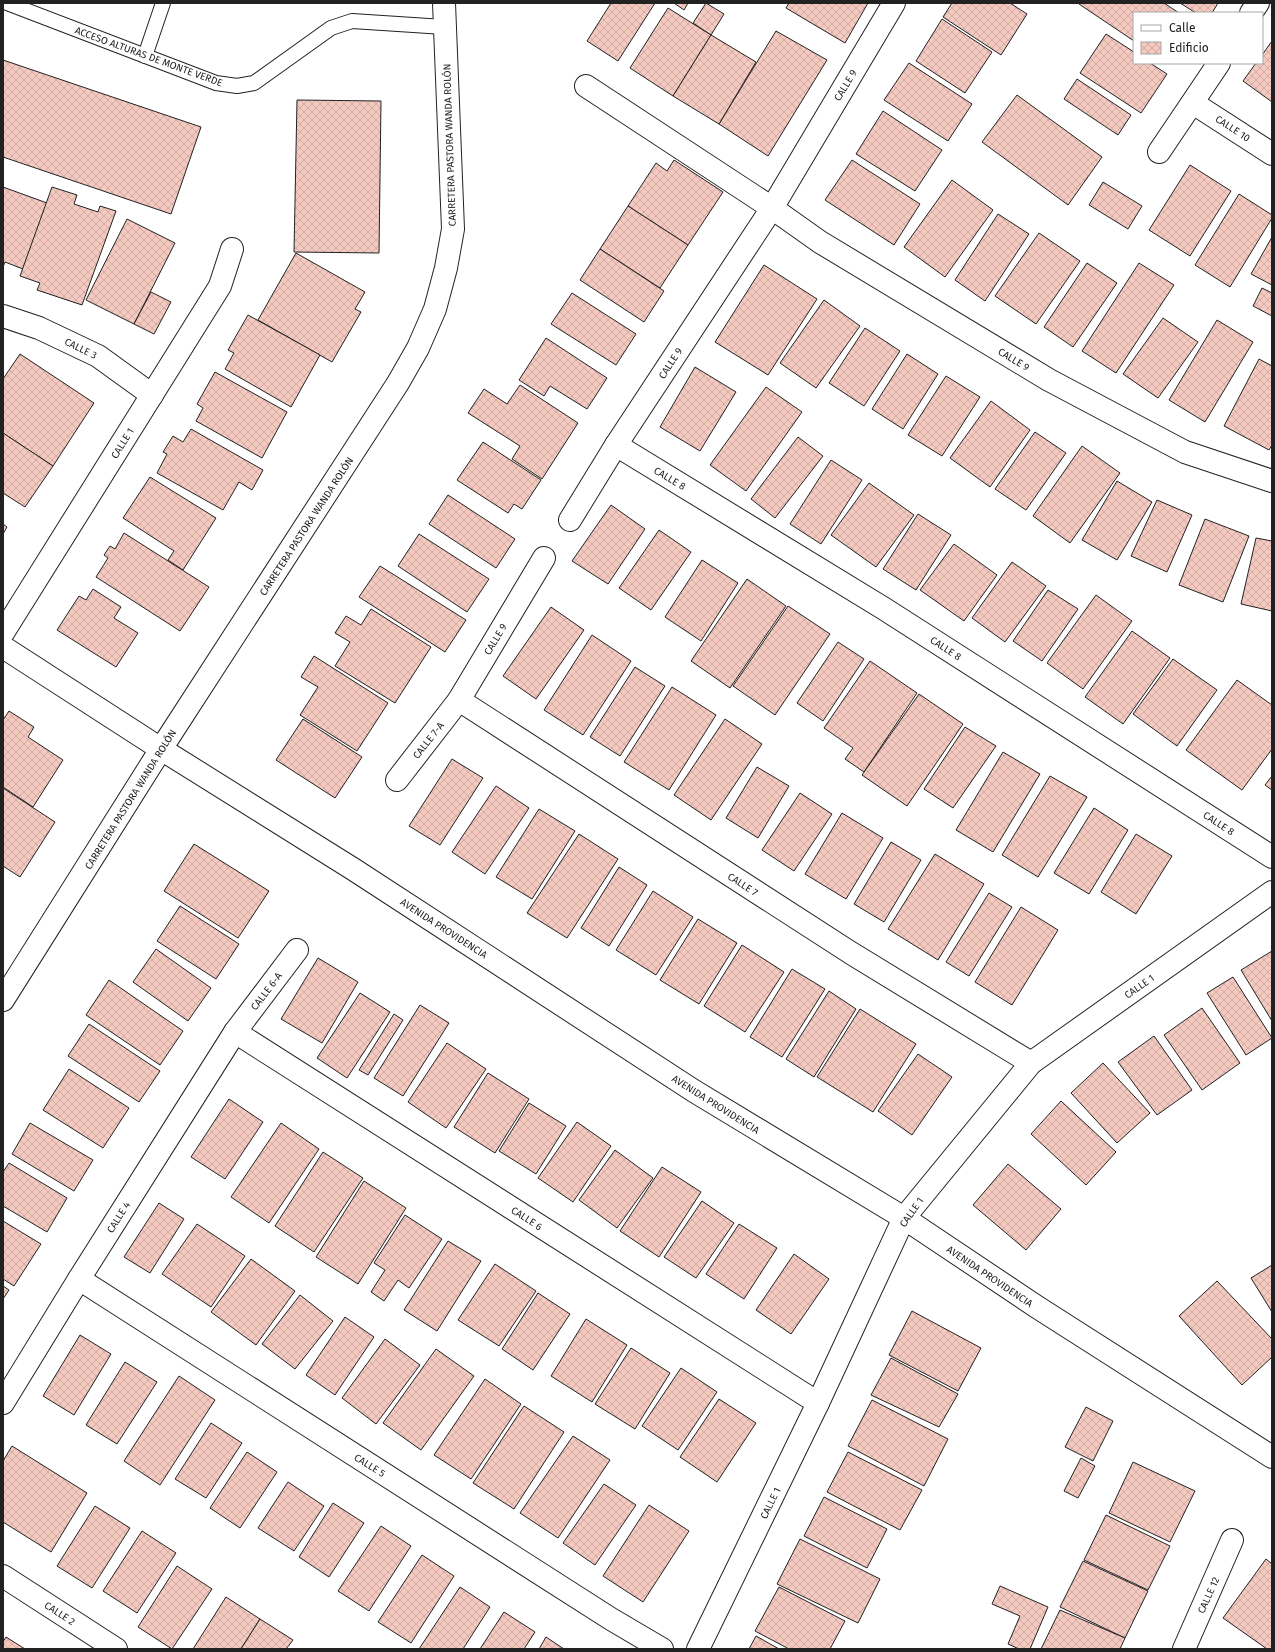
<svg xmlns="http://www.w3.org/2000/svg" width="1275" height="1652" font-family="'Fira Sans',sans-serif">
<defs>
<pattern id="building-cross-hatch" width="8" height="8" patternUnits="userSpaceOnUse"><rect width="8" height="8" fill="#f3c9c0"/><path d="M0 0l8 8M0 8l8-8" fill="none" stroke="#d0aca5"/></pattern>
</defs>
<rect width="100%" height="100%" fill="#fff"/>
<g fill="url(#building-cross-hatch)" stroke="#222">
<path d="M611 3H655L618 61 587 41Z"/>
<path d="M674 3H688L684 10Z"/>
<path d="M706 3 724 14 711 35 693 23Z"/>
<path d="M789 3H868L845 43 786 8Z"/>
<path d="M952 3H1010L1027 14 1001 55 943 17Z"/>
<path d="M1079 3H1164L1179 13H1134V41L1079 4Z"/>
<path d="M1180 3H1218L1212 13H1196Z"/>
<path d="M668 8 711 35 673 96 630 68Z"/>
<path d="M942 19 992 52 965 93 916 61Z"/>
<path d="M776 31 827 60 768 156 719 124Z"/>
<path d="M1106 34 1134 52V63H1150L1167 74 1141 113 1080 73Z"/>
<path d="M711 35 756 62 719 124 673 96Z"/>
<path d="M1272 41V102L1243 81 1256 63H1262V55Z"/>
<path d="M3 60 201 127 171 214 3 157Z"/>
<path d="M909 63 972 104 948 141 884 100Z"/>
<path d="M1077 79 1131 115 1118 135 1064 99Z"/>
<path d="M1017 95 1102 157 1068 205 982 142Z"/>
<path d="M297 100 381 101 379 253 294 252Z"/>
<path d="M883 111 942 150 915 191 856 154Z"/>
<path d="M674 160 723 192 688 245 628 206 656 163 667 171Z"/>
<path d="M852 160 920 204 894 245 825 200Z"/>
<path d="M1190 165 1231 191 1190 256 1149 230Z"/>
<path d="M952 180 993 210 945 277 904 247Z"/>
<path d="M1103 182 1142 206 1128 229 1089 205Z"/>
<path d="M3 187 47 203 23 269 5 262 3 267Z"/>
<path d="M52 187 77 195 74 204 98 212 100 206 116 211 82 305 37 290 40 283 20 276Z"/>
<path d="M1239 194 1272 215V218L1230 287 1195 265Z"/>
<path d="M628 206 688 245 660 288 600 249Z"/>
<path d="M998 214 1029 234 985 301 955 280Z"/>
<path d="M127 219 175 243 134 324 86 300Z"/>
<path d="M1039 233 1080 261 1036 324 995 296Z"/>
<path d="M1272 237V285L1251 274Z"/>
<path d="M600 249 664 291 644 322 580 280Z"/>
<path d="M296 253 365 292 355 309 361 312 332 362 258 320Z"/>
<path d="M1087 263 1117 283 1073 347 1044 327Z"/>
<path d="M1139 263 1174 285 1116 373 1082 351Z"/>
<path d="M764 265 817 299 768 375 715 342Z"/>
<path d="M1262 288 1272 293V316L1253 306Z"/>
<path d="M151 292 171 302 154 334 134 324Z"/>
<path d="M572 293 636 334 616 365 551 324Z"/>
<path d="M824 300 860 326 816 388 780 363Z"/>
<path d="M248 315 320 355 291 407 225 369 234 353 228 350Z"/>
<path d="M1163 318 1198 342 1158 398 1123 374Z"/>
<path d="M1217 320 1253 342 1205 422 1169 400Z"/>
<path d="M865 328 900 351 864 406 829 383Z"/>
<path d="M546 338 607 378 587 409 550 386 544 396 519 380Z"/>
<path d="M20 354 94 403 53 466 3 433V379Z"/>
<path d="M907 354 938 374 903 429 872 409Z"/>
<path d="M1259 359 1272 366V445L1269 450 1224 426Z"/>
<path d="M695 367 736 392 700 451 660 427Z"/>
<path d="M215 372 287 412 262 458 196 421 203 408 197 404Z"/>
<path d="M946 376 980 397 942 456 908 435Z"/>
<path d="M520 385 578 423 542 479 512 459 520 446 468 413 484 389 507 404Z"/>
<path d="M766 387 802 412 746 491 710 465Z"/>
<path d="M991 401 1030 430 990 487 950 458Z"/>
<path d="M191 429 263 470 252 490 239 482 223 510 157 473 167 454 163 452 173 436 183 442Z"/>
<path d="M1035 432 1066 453 1026 510 995 489Z"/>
<path d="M3 433 53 466 25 507 3 493Z"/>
<path d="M798 437 823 456 775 518 751 499Z"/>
<path d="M483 442 541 480 522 509 514 504 508 513 457 480Z"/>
<path d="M1082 446 1120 473 1070 543 1033 516Z"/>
<path d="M831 460 862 480 821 544 790 524Z"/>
<path d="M150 477 216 518 183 570 168 560 174 551 123 518Z"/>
<path d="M1117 481 1152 502 1117 560 1082 540Z"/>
<path d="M869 483 914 515 876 567 831 535Z"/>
<path d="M448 495 515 539 496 568 429 524Z"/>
<path d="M1157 500 1192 515 1167 572 1131 556Z"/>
<path d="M611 505 645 529 608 584 572 561Z"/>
<path d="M918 514 951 535 916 590 883 569Z"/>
<path d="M1205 519 1249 536 1223 602 1179 585Z"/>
<path d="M3 524 7 527 3 534Z"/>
<path d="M659 530 691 552 651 610 619 588Z"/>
<path d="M124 533 209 587 180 631 96 577 108 558 104 555 110 546 115 549Z"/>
<path d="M419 534 489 579 467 612 398 566Z"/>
<path d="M1256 538 1272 541V611L1241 604Z"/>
<path d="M954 544 997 575 964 621 920 590Z"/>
<path d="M702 560 738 583 701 641 665 617Z"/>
<path d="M1012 562 1046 586 1005 642 972 618Z"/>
<path d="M380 566 466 620 445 652 359 597Z"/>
<path d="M747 579 786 606 730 688 691 661Z"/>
<path d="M93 589 121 607 114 618 138 633 116 667 57 630 79 596 86 600Z"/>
<path d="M1048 590 1078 609 1042 661 1013 641Z"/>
<path d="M1096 595 1132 621 1083 689 1047 663Z"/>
<path d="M788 606 830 634 775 715 733 686Z"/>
<path d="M551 607 584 630 536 699 503 676Z"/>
<path d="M371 609 431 647 395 703 335 666 350 642 335 633 346 616 361 625Z"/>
<path d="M1132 631 1170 658 1123 724 1085 697Z"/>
<path d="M592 635 631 661 583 735 544 710Z"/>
<path d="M838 642 864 659 823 721 797 703Z"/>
<path d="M314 656 388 703 357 751 300 715 318 687 301 677Z"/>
<path d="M1173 659 1217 690 1177 746 1133 714Z"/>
<path d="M870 661 917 693 864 772 845 759 853 748 824 728Z"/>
<path d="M635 667 665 686 620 756 590 737Z"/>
<path d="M1237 680 1272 705V749L1242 790 1186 750Z"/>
<path d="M672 687 716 715 669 790 624 762Z"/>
<path d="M919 694 963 724 907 806 862 775Z"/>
<path d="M9 711 34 727 28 737 63 760 33 807 3 787V720Z"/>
<path d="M303 719 362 757 335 798 276 760Z"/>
<path d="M725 719 762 744 711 820 674 795Z"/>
<path d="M965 727 996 746 953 808 924 789Z"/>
<path d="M1003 752 1040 774 993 852 956 830Z"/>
<path d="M452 759 483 778 440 845 409 826Z"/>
<path d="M757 767 789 786 758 838 726 818Z"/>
<path d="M1050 776 1087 797 1038 877 1002 855Z"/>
<path d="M1272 776V790L1265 785Z"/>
<path d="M496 786 529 808 485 874 452 852Z"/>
<path d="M3 788 55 822 20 877 3 866Z"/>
<path d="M800 793 832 814 794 871 762 850Z"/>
<path d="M1094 808 1128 830 1089 894 1054 873Z"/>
<path d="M539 809 575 831 532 899 496 877Z"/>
<path d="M842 813 883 838 846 899 805 874Z"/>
<path d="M579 834 618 859 567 938 527 913Z"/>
<path d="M1136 834 1172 856 1136 914 1101 892Z"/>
<path d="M891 842 921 860 884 922 854 904Z"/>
<path d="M194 844 269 891 238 938 164 891Z"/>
<path d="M935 854 984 884 938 960 888 929Z"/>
<path d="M619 867 647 885 609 946 581 928Z"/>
<path d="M653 891 693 917 656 975 616 950Z"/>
<path d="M989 893 1012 907 969 976 946 962Z"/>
<path d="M180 906 239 944 216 979 157 941Z"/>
<path d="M1021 907 1058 930 1012 1005 975 982Z"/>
<path d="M698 919 737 943 699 1004 660 980Z"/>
<path d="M742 945 784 972 745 1032 704 1006Z"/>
<path d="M156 949 211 988 188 1021 133 982Z"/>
<path d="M1272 951V1021L1241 970Z"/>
<path d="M318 958 358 982 322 1043 281 1019Z"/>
<path d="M792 969 825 989 782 1057 750 1037Z"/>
<path d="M1233 977 1272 1038 1246 1055 1207 993Z"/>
<path d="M109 980 183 1031 160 1065 86 1015Z"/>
<path d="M829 991 856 1009 814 1077 786 1059Z"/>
<path d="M360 993 390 1012 347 1078 317 1058Z"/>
<path d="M420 1005 449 1023 403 1096 374 1078Z"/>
<path d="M1202 1008 1240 1063 1202 1090 1164 1035Z"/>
<path d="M860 1009 916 1044 873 1112 817 1077Z"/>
<path d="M394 1014 403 1020 368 1075 359 1070Z"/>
<path d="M89 1024 160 1071 139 1102 68 1056Z"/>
<path d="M1154 1036 1192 1090 1157 1115 1118 1062Z"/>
<path d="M447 1043 486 1069 446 1128 408 1102Z"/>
<path d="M918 1054 952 1077 912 1135 878 1111Z"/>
<path d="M1103 1063 1150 1113 1117 1143 1071 1093Z"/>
<path d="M69 1069 129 1108 103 1148 43 1110Z"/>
<path d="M488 1073 529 1099 495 1153 454 1127Z"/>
<path d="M229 1099 263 1122 225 1179 191 1157Z"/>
<path d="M1061 1101 1116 1152 1086 1185 1031 1134Z"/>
<path d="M529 1103 566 1126 536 1174 499 1151Z"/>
<path d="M577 1122 611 1146 573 1202 538 1178Z"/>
<path d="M30 1123 93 1160 74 1191 12 1154Z"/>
<path d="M281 1123 319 1149 269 1223 231 1197Z"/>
<path d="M615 1150 653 1178 617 1228 579 1200Z"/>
<path d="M323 1152 363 1178 314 1252 275 1226Z"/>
<path d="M9 1163 67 1198 47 1232 3 1206V1172Z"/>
<path d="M1008 1164 1061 1209 1026 1250 973 1205Z"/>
<path d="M662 1167 701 1192 659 1257 620 1231Z"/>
<path d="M364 1181 406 1208 358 1284 316 1257Z"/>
<path d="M702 1201 734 1223 696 1278 664 1257Z"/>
<path d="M159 1203 184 1219 150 1273 124 1257Z"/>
<path d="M405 1215 442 1239 409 1288 398 1280 384 1301 371 1292 385 1270 374 1263Z"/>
<path d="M3 1221 41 1244 14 1286 3 1279Z"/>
<path d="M197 1224 245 1256 211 1307 162 1274Z"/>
<path d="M739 1224 777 1248 744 1299 706 1274Z"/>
<path d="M448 1241 481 1261 437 1331 404 1310Z"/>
<path d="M794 1254 829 1279 791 1334 756 1310Z"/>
<path d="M251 1259 295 1291 256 1345 211 1312Z"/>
<path d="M495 1264 536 1291 499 1346 458 1320Z"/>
<path d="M1272 1265V1312L1251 1278Z"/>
<path d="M1217 1281 1272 1339V1357L1242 1385 1179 1316Z"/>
<path d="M3 1286 9 1290 3 1299Z"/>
<path d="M538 1293 570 1314 533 1370 502 1349Z"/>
<path d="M300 1295 333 1321 295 1369 262 1344Z"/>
<path d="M912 1311 981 1348 958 1391 889 1355Z"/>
<path d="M345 1317 374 1337 335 1395 306 1375Z"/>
<path d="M586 1319 627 1345 592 1402 551 1376Z"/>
<path d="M80 1335 111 1354 74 1415 43 1396Z"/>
<path d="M385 1339 420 1365 376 1424 342 1398Z"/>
<path d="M631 1348 670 1373 635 1429 595 1404Z"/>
<path d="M436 1349 474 1376 421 1450 383 1423Z"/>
<path d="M891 1358 958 1394 939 1427 871 1395Z"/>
<path d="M125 1362 157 1382 117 1444 86 1425Z"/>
<path d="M681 1368 717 1392 678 1450 642 1426Z"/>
<path d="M179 1376 215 1400 160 1485 124 1461Z"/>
<path d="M485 1379 521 1404 471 1479 434 1455Z"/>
<path d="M719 1399 756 1423 717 1482 680 1457Z"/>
<path d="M872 1400 948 1439 924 1486 848 1446Z"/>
<path d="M524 1406 564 1432 514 1509 473 1483Z"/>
<path d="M1086 1407 1113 1421 1093 1461 1065 1447Z"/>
<path d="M211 1423 242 1443 206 1498 175 1479Z"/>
<path d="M573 1436 610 1460 558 1538 520 1513Z"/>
<path d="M12 1446 87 1493 51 1552 3 1522V1461Z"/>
<path d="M247 1452 277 1472 240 1528 210 1508Z"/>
<path d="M848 1452 922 1490 900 1530 827 1492Z"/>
<path d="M1081 1458 1095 1466 1078 1498 1064 1491Z"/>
<path d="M1133 1462 1195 1491 1170 1542 1109 1513Z"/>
<path d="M288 1482 324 1506 294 1551 258 1528Z"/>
<path d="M604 1484 636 1505 595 1565 563 1543Z"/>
<path d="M824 1497 887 1529 867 1568 804 1536Z"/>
<path d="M333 1503 364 1523 329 1577 299 1557Z"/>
<path d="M649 1505 689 1531 643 1602 603 1576Z"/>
<path d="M95 1506 130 1528 92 1588 57 1566Z"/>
<path d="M1106 1515 1170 1546 1148 1590 1084 1560Z"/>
<path d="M381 1526 411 1546 369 1611 338 1591Z"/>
<path d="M142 1531 176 1553 137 1613 103 1591Z"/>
<path d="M800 1539 880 1579 858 1623 777 1584Z"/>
<path d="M422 1555 454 1576 411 1643 378 1622Z"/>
<path d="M1266 1559 1272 1564V1649H1267L1223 1618Z"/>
<path d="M1083 1561 1148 1591 1125 1638 1060 1607Z"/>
<path d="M177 1566 212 1589 172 1649 138 1627Z"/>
<path d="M1000 1586 1048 1607 1030 1649H1019L1008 1644 1020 1616 992 1604Z"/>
<path d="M460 1587 490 1607 463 1649H419Z"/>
<path d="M779 1587 845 1621 830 1649H789L755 1631Z"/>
<path d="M226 1597 260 1619 241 1649H193Z"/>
<path d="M1060 1610 1125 1638 1120 1649H1041Z"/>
<path d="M504 1612 535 1632 524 1649H480Z"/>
<path d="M260 1619 293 1640 286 1649H241Z"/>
<path d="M756 1636 779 1649H749Z"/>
<path d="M6 1637 25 1649H3V1642Z"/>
<path d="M546 1637 564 1649H539Z"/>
</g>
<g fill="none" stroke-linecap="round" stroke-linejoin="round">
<defs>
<g id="lane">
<path d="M7 3 216 83 237 86 254 83 331 28 352 21 444 27"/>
<path d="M145 56 163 3"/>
</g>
<g id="street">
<path d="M1251 13 1258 3"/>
<path d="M586 86 772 208 820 242 1049 380 1185 452 1272 481"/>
<path d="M1193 103 1272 154"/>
<path d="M1159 152 1219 63"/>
<path d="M3 316 39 328 98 356 152 395"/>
<path d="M616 445 883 608 1272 857"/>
<path d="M570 520 616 445 772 208 894 3"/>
<path d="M3 633 220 286 232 249"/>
<path d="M3 647 161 749"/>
<path d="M459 700 851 953 1031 1063"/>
<path d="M397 780 459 700 544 558"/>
<path d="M235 1032 818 1403"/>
<path d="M79 1279 611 1619 662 1649"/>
<path d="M3 1403 79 1279 235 1032 297 950"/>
<path d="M3 1576 116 1649"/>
<path d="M698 1649 818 1403 904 1218 1031 1063 1272 892"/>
<path d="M1184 1649 1232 1540"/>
</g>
<g id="secondary">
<path d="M161 749 353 869 694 1091 904 1218 1037 1307 1272 1457"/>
<path d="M3 1000 161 749 398 383 418 348 435 309 446 268 453 229 444 3"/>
</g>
</defs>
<use href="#lane" stroke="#222" stroke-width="16"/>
<use href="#street" stroke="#222" stroke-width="24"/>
<use href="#secondary" stroke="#222" stroke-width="24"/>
<use href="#lane" stroke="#fff" stroke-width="14"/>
<use href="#street" stroke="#fff" stroke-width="22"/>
<use href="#secondary" stroke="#fff" stroke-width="22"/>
</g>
<g text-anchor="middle" stroke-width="3" stroke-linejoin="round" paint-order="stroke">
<g font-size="10" fill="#222" stroke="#fff">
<text transform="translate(149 56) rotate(20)" y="4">ACCESO ALTURAS DE MONTE VERDE</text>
<text transform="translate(845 85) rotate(-59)" y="4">CALLE 9</text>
<text transform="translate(1233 128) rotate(33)" y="4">CALLE 10</text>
<text transform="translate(449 145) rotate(-92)" y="4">CARRETERA PASTORA WANDA ROLÓN</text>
<text transform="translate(81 348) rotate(26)" y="4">CALLE 3</text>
<text transform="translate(1014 359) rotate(31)" y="4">CALLE 9</text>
<text transform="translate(670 363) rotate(-57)" y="4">CALLE 9</text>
<text transform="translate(122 443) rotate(-58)" y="4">CALLE 1</text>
<text transform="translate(670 478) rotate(31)" y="4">CALLE 8</text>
<text transform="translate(306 526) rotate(-57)" y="4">CARRETERA PASTORA WANDA ROLÓN</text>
<text transform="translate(495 639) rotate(-59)" y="4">CALLE 9</text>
<text transform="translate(946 648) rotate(33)" y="4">CALLE 8</text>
<text transform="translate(428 740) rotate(-52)" y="4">CALLE 7-A</text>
<text transform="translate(130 799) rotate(-58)" y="4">CARRETERA PASTORA WANDA ROLÓN</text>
<text transform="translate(1219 823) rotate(33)" y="4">CALLE 8</text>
<text transform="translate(743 884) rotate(33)" y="4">CALLE 7</text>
<text transform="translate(444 928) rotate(33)" y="4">AVENIDA PROVIDENCIA</text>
<text transform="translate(1139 986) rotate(-35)" y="4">CALLE 1</text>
<text transform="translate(266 991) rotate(-53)" y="4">CALLE 6-A</text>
<text transform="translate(716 1104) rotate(32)" y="4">AVENIDA PROVIDENCIA</text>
<text transform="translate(911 1212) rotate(-55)" y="4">CALLE 1</text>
<text transform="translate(118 1217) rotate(-58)" y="4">CALLE 4</text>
<text transform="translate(527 1218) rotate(33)" y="4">CALLE 6</text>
<text transform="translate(990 1276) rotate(34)" y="4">AVENIDA PROVIDENCIA</text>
<text transform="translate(370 1465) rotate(32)" y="4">CALLE 5</text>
<text transform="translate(770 1503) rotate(-64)" y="4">CALLE 1</text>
<text transform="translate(1208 1595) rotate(-66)" y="4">CALLE 12</text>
<text transform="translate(60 1613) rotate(33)" y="4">CALLE 2</text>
</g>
</g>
<rect width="1275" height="1652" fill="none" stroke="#222222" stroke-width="8"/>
<rect x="1133" y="12" width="130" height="52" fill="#ffffff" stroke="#a7a7a7"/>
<rect x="1141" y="25" width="20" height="6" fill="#ffffff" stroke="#a7a7a7"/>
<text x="1169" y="32" font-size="12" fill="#222222">Calle</text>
<rect x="1141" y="42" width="20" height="12" fill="url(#building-cross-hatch)" stroke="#a7a7a7"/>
<text x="1169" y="52" font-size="12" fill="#222222">Edificio</text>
</svg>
